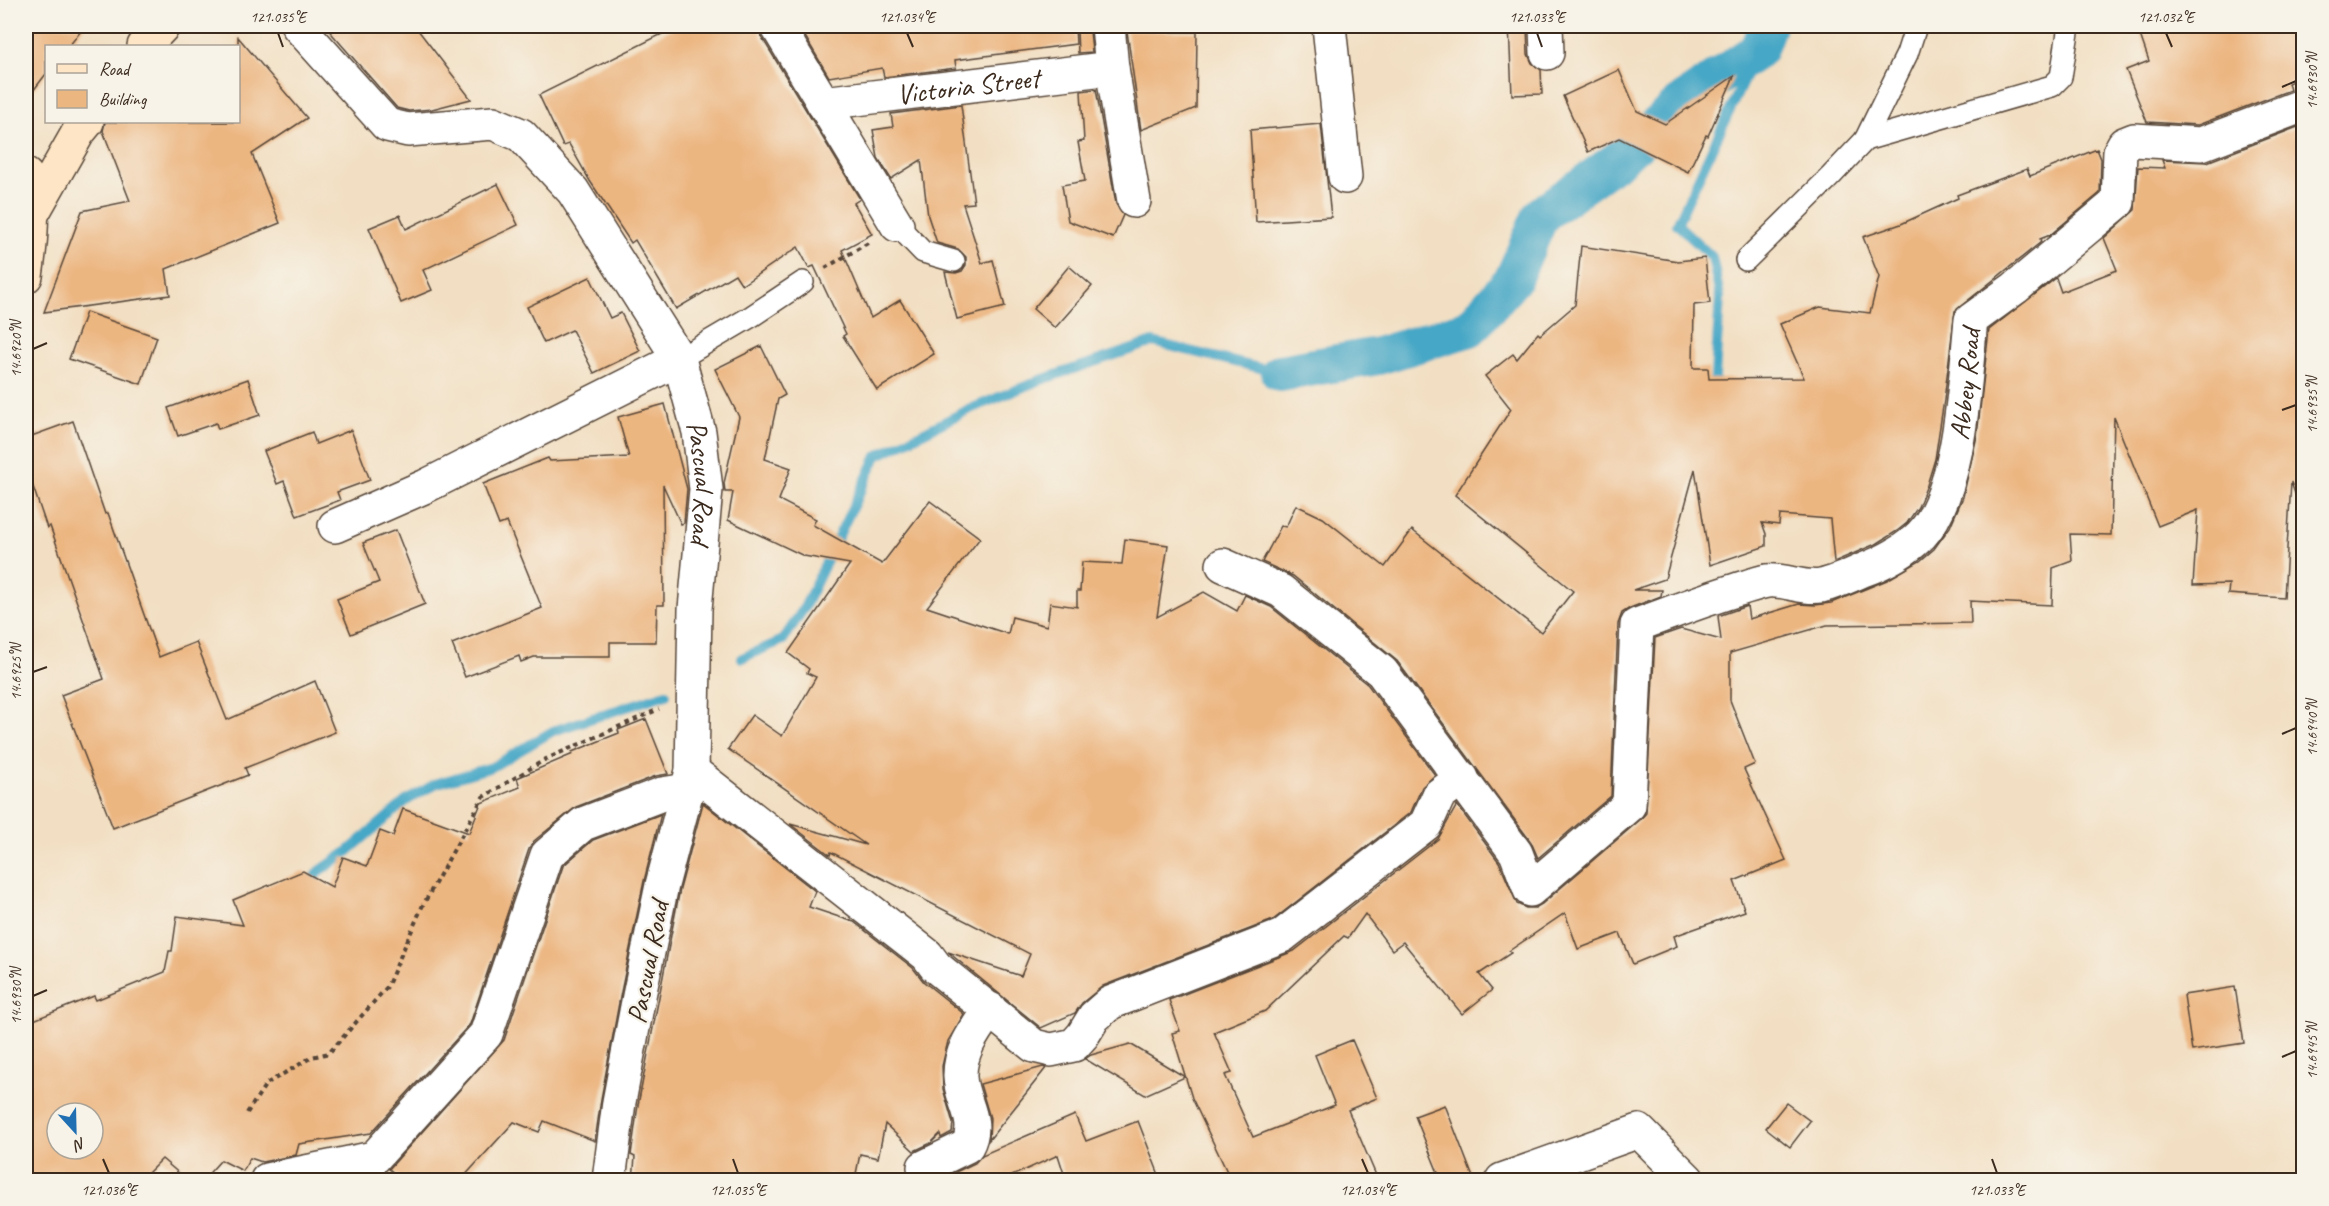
<svg xmlns="http://www.w3.org/2000/svg" width="2329" height="1206" font-family="Caveat,sans-serif">
<rect width="100%" height="100%" fill="#f7f3e8"/>
<filter id="ink" filterUnits="userSpaceOnUse"><feTurbulence type="fractalNoise" baseFrequency=".0167" numOctaves="2"/><feDisplacementMap in="SourceGraphic" scale="12" xChannelSelector="R" yChannelSelector="G"/><feConvolveMatrix kernelMatrix="1 2 1 2 8 2 1 2 1" color-interpolation-filters="sRGB"/></filter>
<filter id="wash" filterUnits="userSpaceOnUse"><feTurbulence type="fractalNoise" baseFrequency=".008" numOctaves="4" result="noise"/><feDisplacementMap in="SourceGraphic" scale="24" xChannelSelector="R" yChannelSelector="G"/><feGaussianBlur stdDeviation="1.35" result="paint"/><feColorMatrix in="noise" values="0 0 0 0 0 0 0 0 0 0 0 0 0 0 0 0 0 1.4 0 .05"/><feComposite in="paint" operator="in"/></filter>
<g filter="url(#wash)">
<rect width="100%" height="100%" fill="#f2dfc3"/>
<g fill="none" stroke-linecap="round" stroke-linejoin="round">
<g stroke="#47a7c6" stroke-width="10">
<path d="M1714 392 1720 297 1712 257 1677 224 1758 50"/>
<path d="M742 658 783 640 804 608 877 456 970 409 1038 381 1153 342 1280 373"/>
<path d="M309 888 317 873 347 852 406 801 435 784 492 767 553 731 666 694"/>
</g>
<path stroke="#47a7c6" stroke-width="38" d="M1280 373 1378 356 1470 328 1513 279 1541 215 1619 159 1685 100 1758 50 1767 26"/>
</g>
<g id="blocks">
<g fill="#ecb681" fill-rule="evenodd">
<path d="M26 26H85L69 46H46V74L26 100Z"/>
<path d="M325 26H415L471 99 432 109 409 111 397 108Z"/>
<path d="M678 26H758L761 36 860 199 854 203 872 234 842 250 871 318 900 300 934 354 877 390 843 336 846 334 814 266 809 268 798 247 742 285 735 274 676 309 635 240 631 243 590 181 569 144 563 146 539 95Z"/>
<path d="M821 26H1075L1076 44 955 60 956 68 884 77 882 68 829 77 800 28Z"/>
<path d="M1509 26H1527L1528 54 1532 63 1541 70 1542 94 1512 95Z"/>
<path d="M2137 26H2304V76L2288 83 2290 90 2198 125 2147 122 2126 70 2149 61Z"/>
<path d="M1077 31H1090L1092 52 1078 53Z"/>
<path d="M1127 31 1197 32 1196 108 1141 130Z"/>
<path d="M238 37 307 118 252 154 280 223 166 269 170 295 44 312 82 211 130 201 103 131 105 122H238Z"/>
<path d="M1619 70 1637 111 1665 124 1734 76 1708 136 1706 135 1688 172 1619 138 1588 152 1563 96Z"/>
<path d="M1096 89 1116 204 1123 215 1113 238 1068 221 1062 185 1085 181 1078 142 1084 141 1081 91Z"/>
<path d="M961 105 974 203 963 204 982 263 993 260 1005 307 957 319 945 272 956 273 962 271 966 265V257L958 249 937 243 928 216 921 160 891 179 878 158 873 130 893 127 891 114Z"/>
<path d="M1321 124 1331 217 1256 222 1250 130Z"/>
<path d="M2303 125 2304 505H2299L2291 482 2284 598 2228 594 2229 584 2193 585 2198 510 2158 526 2114 417 2111 535 2070 534 2072 561 2053 568 2052 605 1970 601 1971 623 1827 625 1730 653V700L1755 764 1744 769 1786 860 1734 881 1745 911 1674 936 1677 946 1633 964 1620 933 1578 949 1565 913 1509 951 1511 953 1479 974 1492 990 1462 1014 1403 942 1392 950 1365 914 1348 938 1344 936 1265 1011 1214 1032 1232 1073 1225 1075 1253 1137 1335 1105 1315 1055 1352 1040 1377 1098 1348 1110 1378 1180H1231L1192 1098 1172 1033 1180 1031 1169 1000 1294 951 1438 839 1457 805 1499 862 1517 904 1526 908H1535L1542 904 1641 819 1646 813 1655 638 1681 629 1721 640 1718 616 1747 606 1749 619 1799 604 1815 605 1831 603 1887 580 1920 561 1934 549 1950 527 1963 497 1977 436 1989 330 2056 278 2061 292 2117 270 2104 238 2135 210 2138 167 2165 168 2162 160 2207 162Z"/>
<path d="M2097 149 2101 159 2100 193 2050 235 2040 239 2041 242 1955 311 1944 400 1935 459 1927 485 1918 507 1907 523 1897 531 1878 543 1834 562 1830 519 1780 515 1779 525 1762 523 1766 534V546L1710 565 1695 469 1665 579 1633 590H1662L1661 596 1630 608 1622 613 1618 624 1611 796 1538 858 1531 842 1397 661 1293 576 1262 562 1281 526 1286 527 1296 505 1323 518 1385 567 1412 530 1541 632 1573 591 1455 495 1511 409 1485 376 1513 354 1517 359 1538 333 1540 335 1575 305 1581 246 1678 261 1705 258 1710 303 1694 305 1693 368H1708L1709 379 1804 378 1780 324 1820 307 1870 313 1879 277 1863 237 1901 224 1958 198 1957 195 2027 169 2030 176Z"/>
<path d="M498 184 518 225 423 270 432 290 401 303 369 228 400 215 406 229Z"/>
<path d="M1069 266 1092 286 1055 328 1033 309Z"/>
<path d="M590 277 610 318 621 313 640 351 594 373 572 330 544 343 527 307Z"/>
<path d="M86 312 157 337 141 384 69 359Z"/>
<path d="M761 346 785 395 778 399 765 459 791 468 779 500 816 519 813 525 882 564 930 501 980 538 927 607 1008 634 1012 617 1047 626 1050 603 1077 607V591H1080L1082 562 1122 564 1125 539 1168 545 1157 617 1204 592 1237 611 1245 595 1271 607 1368 685 1435 775 1422 787 1411 812 1273 920 1103 986 1082 1003 1075 1013 1041 1028 948 952 1021 976 1030 954 831 852 830 855 790 824 866 845 728 749 752 715 782 736 816 677 807 673 809 669 788 653 850 564 804 556 728 520 733 492H725L724 483 739 417 715 369Z"/>
<path d="M248 379 260 415 218 429 216 423 178 436 168 408Z"/>
<path d="M665 404 687 489 684 523 681 524 663 485 664 605H657L656 642H610V657H534L521 662 519 656 465 677 452 644 542 608 507 522 499 525 483 484 548 458 550 461 629 457 618 417Z"/>
<path d="M73 421 105 514 108 513 159 657 196 642 227 720 315 681 335 732 245 768 248 775 113 828 61 695 104 679 50 526 47 528 26 466V438Z"/>
<path d="M351 430 370 480 337 492 340 500 297 516 284 481 277 484 264 451 312 432 316 444Z"/>
<path d="M396 530 425 604 351 634 337 599 379 582 363 543Z"/>
<path d="M646 719 668 774 656 776 576 807 534 841 529 849 470 1024 371 1133 299 1144 296 1155 262 1162 250 1158 243 1171 221 1160 203 1180H187L162 1159 141 1180H26V1023L94 996 96 1000 165 972 169 951H172L177 916 243 925 233 900 303 871 332 887 343 857 367 866 380 831 393 836 403 809 469 833 481 803 520 787 517 778 573 754 572 752 619 733 618 730ZM57 1113H93V1149H57Z"/>
<path d="M703 803 815 891 809 907 854 922 913 968 924 982 964 1014 948 1041 942 1066 943 1089 953 1123 952 1132 941 1138 940 1134 931 1143 914 1151 885 1124 878 1158 860 1154 855 1179 828 1174 827 1180H633L635 1157 631 1155 638 1105 680 889Z"/>
<path d="M661 814 644 881 621 992 601 1099 595 1141 544 1121 539 1132 514 1122 461 1180H403L389 1169 504 1040 563 866 593 840Z"/>
<path d="M2235 987 2244 1043 2192 1051 2184 995Z"/>
<path d="M1130 1044 1185 1077 1145 1095 1085 1059 1091 1055Z"/>
<path d="M1043 1067 1046 1068 989 1140 990 1118 980 1084Z"/>
<path d="M1786 1103 1810 1121 1790 1147 1766 1128Z"/>
<path d="M1445 1105 1474 1180H1441L1415 1116Z"/>
<path d="M1075 1115 1086 1141 1138 1121 1161 1180H1066L1058 1155 1003 1180H939L975 1163 982 1155Z"/>
</g>
</g>
</g>
<g filter="url(#ink)">
<use href="#blocks" fill-opacity="0" stroke="#564537" stroke-width="1.5"/>
<g fill="none" stroke-linecap="round" stroke-linejoin="round">
<defs>
<g id="lane">
<path d="M1865 140 1907 54 1916 26"/>
<path d="M897 225 923 252 954 261"/>
<path d="M1746 260 1831 176 1865 140 2052 86 2061 77 2069 26"/>
<path d="M679 359 752 316 803 282"/>
</g>
<g id="street">
<path id="s1" d="M298 26 387 125 408 130 493 123 521 135 573 191 679 359 699 432 706 489 695 609 692 771 662 885 639 996 619 1102 609 1180"/>
<path d="M777 26 897 225"/>
<path d="M1108 26 1112 68 1134 201"/>
<path d="M1329 26 1345 177"/>
<path d="M1546 26 1547 53"/>
<path id="s2" d="M823 103 1112 68"/>
<path d="M335 526 426 486 679 359"/>
<path id="s3" d="M1223 565 1281 591 1382 672 1516 853 1530 890 1629 805 1637 625C1670 613 1703 600 1736 590 1746 587 1757 583 1767 581 1785 579 1802 589 1821 586 1835 583 1850 576 1863 570 1885 562 1905 551 1921 535 1961 493 1965 377 1971 320L2015 288 2118 202 2120 151 2124 144 2134 140 2201 144 2304 105"/>
<path d="M692 771 927 955 936 967 1034 1046 1051 1050 1074 1045 1083 1035 1094 1017 1110 1003 1282 936 1426 824 1439 795 1462 778"/>
<path d="M924 1167 967 1146C981 1121 961 1102 960 1077 959 1051 976 1029 990 1009"/>
<path d="M267 1180 374 1158 486 1034 547 855 583 824 662 794 687 790"/>
<path d="M1502 1180 1639 1131 1688 1180"/>
</g>
<g id="secondary">
<path d="M144 46 163 26"/>
<path d="M26 175C35 209 31 242 26 276"/>
<path d="M32 214 78 133 87 122"/>
</g>
</defs>
<use href="#lane" stroke="#564537" stroke-width="24"/>
<use href="#street" stroke="#564537" stroke-width="36"/>
<use href="#secondary" stroke="#564537" stroke-width="36"/>
<g stroke="#564537" stroke-width="4" stroke-dasharray="4.5 4.5" stroke-linecap="butt">
<path d="M825 268 868 243"/>
<path d="M247 1113 266 1084 312 1057 329 1053 387 987 422 907 483 797 546 759 659 709"/>
</g>
<use href="#lane" stroke="#fff" stroke-width="21"/>
<use href="#street" stroke="#fff" stroke-width="33"/>
<use href="#secondary" stroke="#fde5c5" stroke-width="33"/>
</g>
</g>
<path fill="none" stroke="#3b2a1e" stroke-width="2" d="M278 33 283 47M907 33 913 47M1537 33 1542 47M2166 33 2172 47M2282 87 2296 81M33 349 47 343M2282 410 2296 405M33 672 47 667M2282 734 2296 728M33 996 47 990M2282 1057 2296 1051M103 1159 109 1173M733 1159 738 1173M1362 1159 1368 1173M1992 1159 1997 1173"/>
<g text-anchor="middle" stroke-width="4.5" stroke-linejoin="round" paint-order="stroke">
<g font-size="28" fill="#3b2a1e" stroke="#f7f3e8">
<text dy="10" stroke="none"><textPath href="#s2" startOffset="146">Victoria Street</textPath></text>
<text dy="10" stroke="none"><textPath href="#s3" startOffset="1233">Abbey Road</textPath></text>
<text dy="10" stroke="none"><textPath href="#s1" startOffset="672">Pascual Road</textPath></text>
<text transform="translate(647 962) rotate(-79)" y="10">Pascual Road</text>
</g>
</g>
<rect width="2329" height="1206" fill="none" stroke="#f7f3e8" stroke-width="66"/>
<rect x="45" y="45" width="195" height="78" fill="#f7f3e8" stroke="#aca397" stroke-width="1.5"/>
<rect x="57" y="64" width="30" height="9" fill="#fde5c5" stroke="#aca397" stroke-width="1.5"/>
<text x="99" y="75" font-size="18" fill="#3b2a1e">Road</text>
<rect x="57" y="90" width="30" height="18" fill="#ecb681" stroke="#aca397" stroke-width="1.5"/>
<text x="99" y="105" font-size="18" fill="#3b2a1e">Building</text>
<g transform="translate(75 1131) rotate(158)"><circle r="28" fill="#f7f3e8" stroke="#aca397" stroke-width="1.5"/>
<path d="M0-4.5L10 22L0 15L-10 22Z" fill="#1f6fb2"/>
<text y="-9" font-size="16" font-weight="bold" text-anchor="middle" fill="#3b2a1e">N</text>
</g>
<rect x="33" y="33" width="2263" height="1140" fill="none" stroke="#3b2a1e" stroke-width="2"/>
<g font-size="15" text-anchor="middle" fill="#3b2a1e">
<text x="278" y="22">121.035°E</text>
<text x="907" y="22">121.034°E</text>
<text x="1537" y="22">121.033°E</text>
<text x="2166" y="22">121.032°E</text>
<text transform="translate(2312 81) rotate(-90)" y="5">14.6930°N</text>
<text transform="translate(16 349) rotate(-90)" y="5">14.6920°N</text>
<text transform="translate(2312 405) rotate(-90)" y="5">14.6935°N</text>
<text transform="translate(16 672) rotate(-90)" y="5">14.6925°N</text>
<text transform="translate(2312 728) rotate(-90)" y="5">14.6940°N</text>
<text transform="translate(16 996) rotate(-90)" y="5">14.6930°N</text>
<text transform="translate(2312 1051) rotate(-90)" y="5">14.6945°N</text>
<text x="109" y="1195">121.036°E</text>
<text x="738" y="1195">121.035°E</text>
<text x="1368" y="1195">121.034°E</text>
<text x="1997" y="1195">121.033°E</text>
</g>
</svg>
